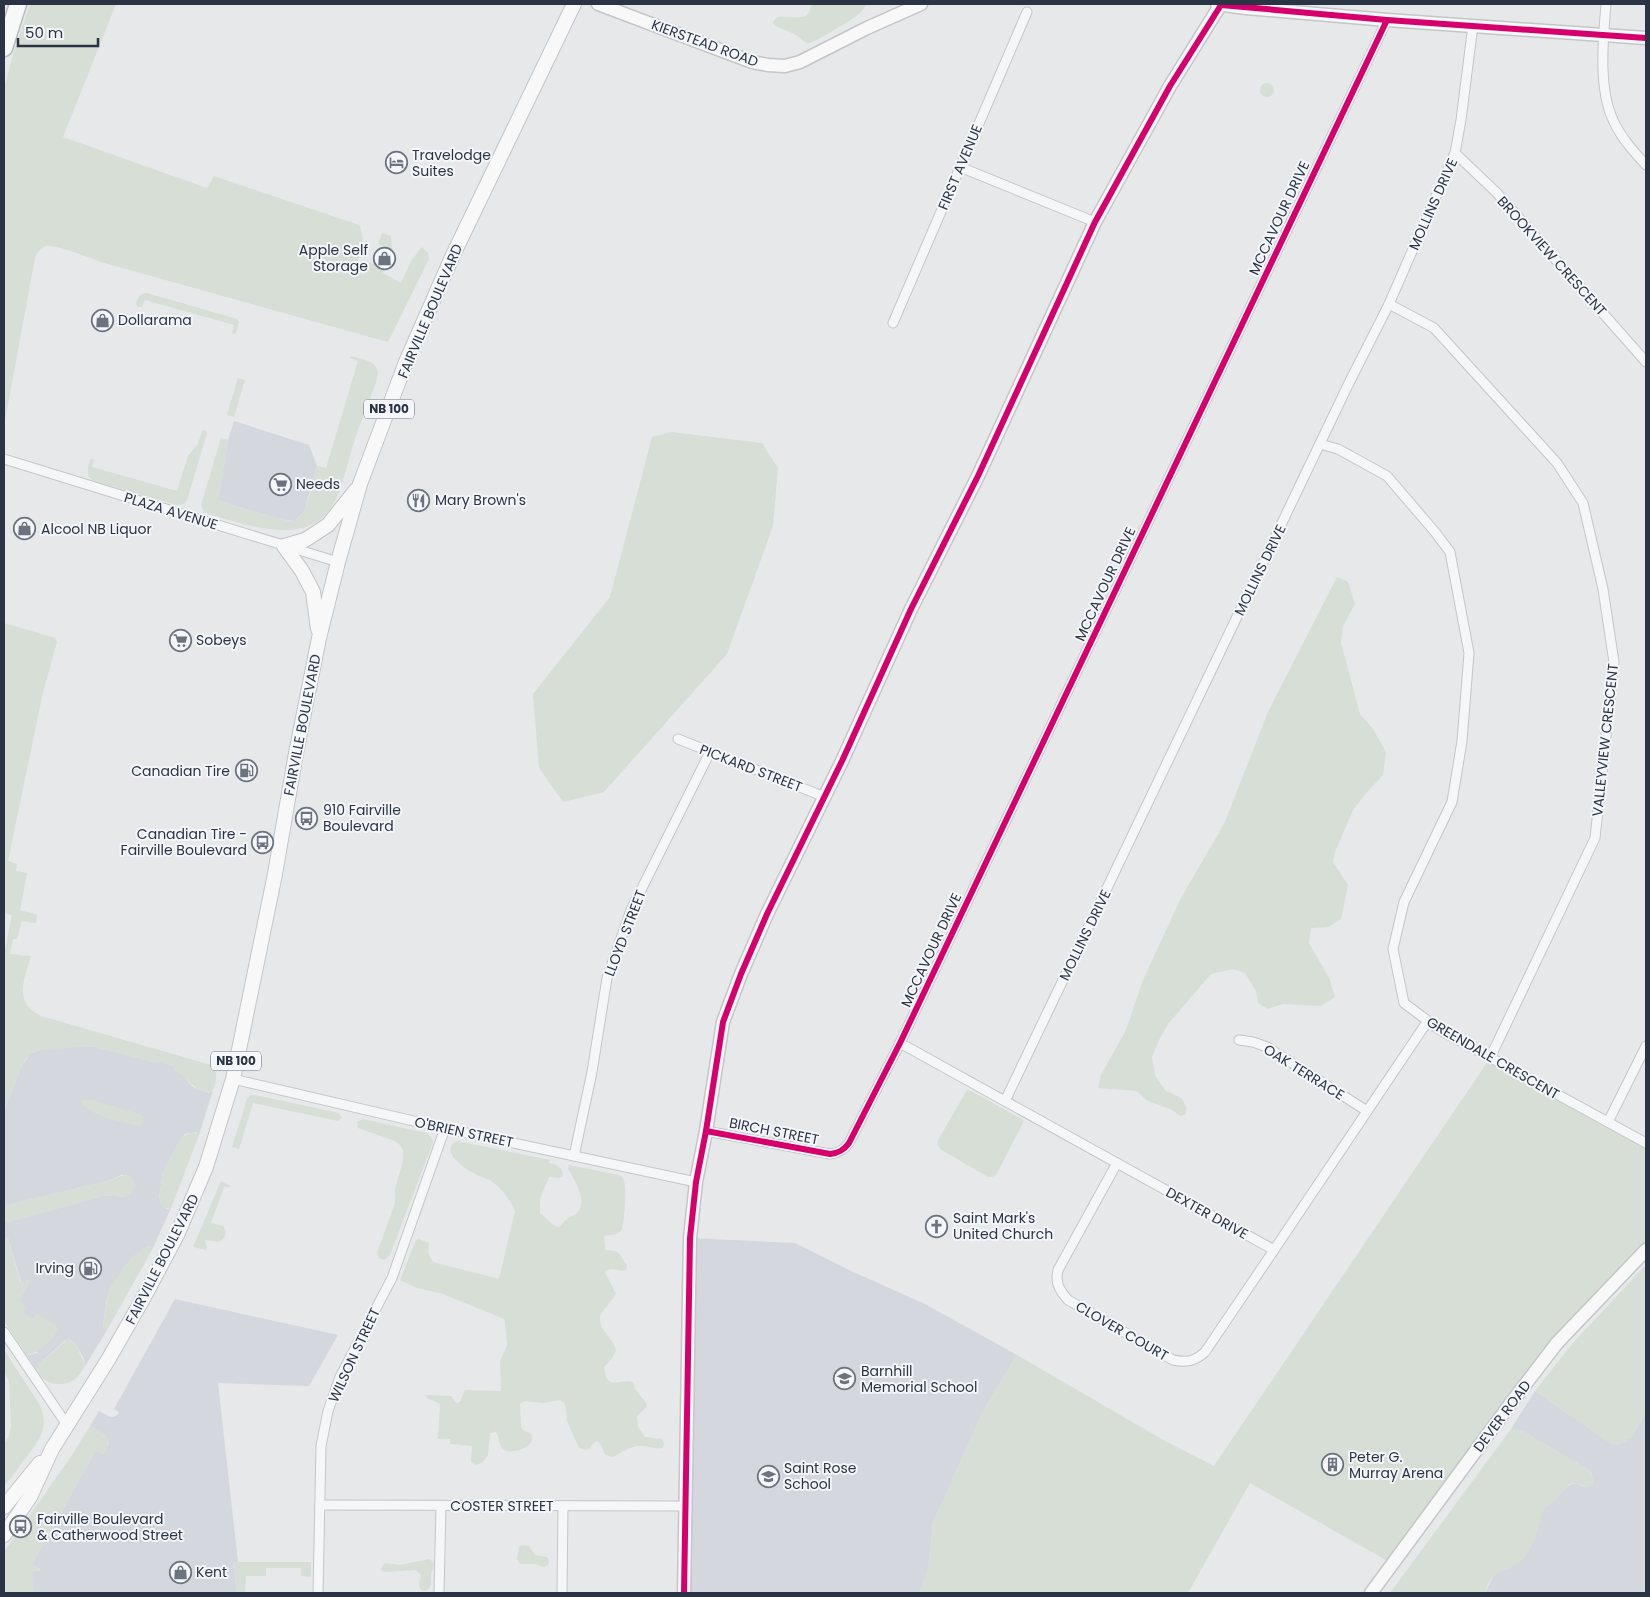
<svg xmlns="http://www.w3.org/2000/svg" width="1650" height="1597" font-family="Poppins,sans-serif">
<rect width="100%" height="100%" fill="#e6e8ea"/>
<g fill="#d4d7dd">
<path d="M234 421 309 445 317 466 305 508 303 513 295 521 284 520 231 505 218 500 228 440Z"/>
<path d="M83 1046 98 1047 156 1063 157 1061 175 1067 174 1070 180 1073 193 1087 209 1093 213 1090 199 1135 196 1132 185 1134 182 1137 163 1171 159 1199 167 1209 171 1208 153 1248 150 1246 107 1298 103 1325 106 1332 85 1366 84 1359 75 1343 69 1339 64 1341 38 1365 37 1370 38 1372 26 1354 29 1355 37 1353V1314L33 1320 23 1313 19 1301 29 1283V1280L21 1282 8 1238 4 1239V1223L102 1196 114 1195 123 1197 132 1178 126 1175H121L111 1180 4 1206V1111L22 1065 30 1054 39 1050Z"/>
<path d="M690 1238 795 1243 849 1270 925 1304 1017 1355 984 1409 933 1523 928 1569 919 1593H684Z"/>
<path d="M175 1299 338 1335 309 1386 218 1383 238 1562 233 1563 237 1593H34L31 1571 40 1570V1569L32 1565 96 1450 104 1454 109 1443 105 1435 90 1426 99 1411 110 1417H114L118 1414 119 1412 114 1409Z"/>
<path d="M1535 1391 1613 1445 1631 1438 1646 1413V1593H1485L1494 1575 1499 1571 1509 1568 1545 1507 1555 1500 1565 1488 1572 1484 1576 1483 1585 1487 1592 1474 1589 1470 1524 1432 1511 1429Z"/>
</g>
<g fill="#d6ded6">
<path d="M30 4H116L63 137 207 188 214 176 359 225C367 240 359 256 355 271L364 275 370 262 384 269 383 273 401 283 411 261 422 247 428 253 429 259 388 342 101 262C90 258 55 244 46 246 40 248 37 253 35 258L4 426V88L15 48Z"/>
<path d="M811 4H867C865 7 863 10 860 13 855 18 814 43 809 43 804 43 800 37 796 35 789 31 781 29 774 25L773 22 776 18C788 13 810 26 811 4Z"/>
<circle cx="1267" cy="90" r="7"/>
<path d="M382 233 391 236 392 250 378 244Z"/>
<path d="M147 293 237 319 239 322 236 333 234 334 232 333 234 325 145 300 142 307H138L136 304C137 298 140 293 147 293Z"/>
<path d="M351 356C362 359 377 361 378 373 377 382 373 390 370 399 364 414 358 429 353 445 347 464 343 486 334 503 309 549 247 525 209 514L204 512 201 505 221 438 228 440 218 500 231 505 284 520C288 521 292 522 296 520 308 513 313 479 317 466L326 468 358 361 349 358Z"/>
<path d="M238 378 245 380 234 417 227 415Z"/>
<path d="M205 430 207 433 187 500 184 504 177 505 94 481C85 476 88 469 90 460L92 458 94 460 92 467 177 491 188 456 198 444 202 431Z"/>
<path d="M671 432 762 443 778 468 773 526 727 654 604 792 563 802 539 768 533 694 610 597 652 437Z"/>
<path d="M1337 577 1348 582 1355 604 1343 626 1341 643 1360 714 1373 729 1386 752 1383 775 1368 791 1353 810 1335 852 1333 862 1348 885 1341 919 1329 927 1311 928 1309 943 1329 978 1335 997 1321 1006 1283 1004 1268 1009 1258 1003 1256 991 1245 973 1233 969 1211 974 1168 1024 1160 1038 1152 1057 1155 1076 1165 1090 1181 1098 1186 1106V1114L1181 1116 1172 1110 1146 1100 1137 1091 1098 1088 1101 1075 1126 1030 1143 980 1181 898 1224 824 1268 712Z"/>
<path d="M4 623 55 638 57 642 43 692 8 861 17 864 16 871 27 873 20 910 37 915 36 923 22 921 17 939H13L10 954 31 956C24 979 13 1004 41 1016L211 1065C219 1072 217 1084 211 1092 194 1092 187 1077 174 1070V1067L157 1061 156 1063 89 1046 35 1051 26 1058 22 1065 4 1111V954L12 915 4 913Z"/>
<path d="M1490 1058 1646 1143V1250L1603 1293 1393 1564 1250 1483 1188 1593H919L928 1569 933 1523 984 1409 1017 1355 1165 1441 1214 1466Z"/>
<path d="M967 1090 971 1091 1020 1118 1024 1121 996 1175 992 1177H988L940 1149 937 1142Z"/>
<path d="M250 1095H255L339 1113 342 1118 338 1121 253 1103 239 1149 232 1147 247 1099Z"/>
<path d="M82 1100H93L140 1114 143 1117 144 1121 140 1126H136C122 1121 88 1116 81 1102Z"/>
<path d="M363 1119 426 1133 430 1136 433 1142 390 1255 384 1260 379 1258 377 1253 395 1203V1189L403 1161V1150L400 1145 395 1141 358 1128 357 1122Z"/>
<path d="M193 1132 199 1135 171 1208H163L159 1199 163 1171 182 1137Z"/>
<path d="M457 1141 550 1160 549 1163C557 1165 563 1167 563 1176L559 1178 549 1177 540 1199V1213L555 1226 559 1227C562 1225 564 1221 567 1219 570 1216 574 1216 577 1213 588 1201 575 1180 568 1169L569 1165 619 1175C622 1177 623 1177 624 1181 627 1190 624 1221 622 1230L617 1234 604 1236 605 1250C622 1251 618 1253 627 1265L626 1270C619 1273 611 1265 605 1272L616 1294C612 1301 605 1307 601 1314 595 1329 615 1338 616 1351L611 1360 604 1367C607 1393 619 1378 633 1382L635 1389 646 1403 647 1407 637 1416 638 1427 645 1437 662 1439 664 1443 663 1448C654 1450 648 1445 639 1446 630 1446 621 1453 613 1457L605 1455 600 1443 597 1441 592 1444 590 1448 585 1450 579 1448 567 1421 566 1408 564 1403 560 1400 543 1403 524 1401 520 1404 521 1427 523 1430 531 1434C538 1448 508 1456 502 1448 499 1444 499 1437 496 1432L490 1433 488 1455 482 1463 476 1465 471 1462 472 1446 450 1444V1439H438L440 1404 427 1398 426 1395 451 1396 456 1403 460 1402 465 1390 501 1391 500 1362 507 1345 505 1323 504 1319 443 1294 417 1288 400 1280 416 1240 419 1239 429 1243 428 1253 433 1262 499 1279 515 1211C511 1200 500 1187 490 1180 486 1178 482 1177 479 1176 469 1171 451 1160 450 1149L453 1143Z"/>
<path d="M124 1175 132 1178 135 1184 133 1192 126 1197 114 1195 102 1196 4 1223V1206L111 1180Z"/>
<path d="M221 1181 232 1187H224L211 1223 223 1226C229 1233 225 1239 218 1242L205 1240 207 1248 206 1250 193 1247Z"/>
<path d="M8 1238 20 1282 29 1280 30 1281 19 1301 26 1306 23 1313 33 1320 37 1314 55 1324 58 1328C58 1336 36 1357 26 1354L4 1321V1239Z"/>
<path d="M148 1245 153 1248 106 1332 103 1325 109 1289 124 1266 133 1256Z"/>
<path d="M1646 1265V1413L1631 1438 1624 1443 1618 1445H1613L1535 1391 1572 1344Z"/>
<path d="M68 1339 75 1343 85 1365C82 1371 79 1377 72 1381 60 1388 37 1383 37 1366Z"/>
<path d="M4 1350 38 1402C52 1427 38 1442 23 1461 17 1470 11 1478 4 1486V1444L9 1436 11 1427 9 1381 4 1372Z"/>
<path d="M90 1426C104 1435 114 1436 104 1454L96 1450 32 1565 40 1569 32 1572 34 1593H4V1552L72 1455Z"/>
<path d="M1511 1429 1524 1432 1589 1470 1593 1478V1485L1588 1487C1584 1486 1580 1484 1576 1483 1566 1482 1561 1494 1555 1500 1551 1504 1546 1506 1543 1510 1538 1526 1535 1545 1524 1558 1509 1575 1493 1564 1485 1593H1390Z"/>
<path d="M522 1545 529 1546 535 1555 547 1557 549 1561 548 1565 544 1567 536 1564H520L517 1559 519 1547Z"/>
<path d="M429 1559 433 1562C435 1569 432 1569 431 1575 430 1583 434 1587 425 1591 416 1590 420 1581 421 1575L416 1570 385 1572 382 1571 381 1568 385 1563 400 1565Z"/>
<path d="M233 1562H311V1577L301 1576V1568H266V1576H246L245 1593H237Z"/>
</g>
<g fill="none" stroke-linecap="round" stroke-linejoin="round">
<defs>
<g id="street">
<path d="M1606 4C1603 39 1598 91 1614 122 1622 139 1634 152 1646 165"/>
<path d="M1455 153 1497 193 1646 362"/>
<path d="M960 167 1095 222"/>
<path d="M1389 304 1434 328 1557 463 1583 503 1603 589 1614 662 1595 838 1490 1058"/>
<path d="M893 323 1027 12"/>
<path d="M1320 444 1338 449 1387 476 1435 532 1450 552 1469 653 1462 741 1452 802 1404 902 1393 949 1404 1003 1440 1030 1646 1143"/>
<path d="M4 459 338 562"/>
<path d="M678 739 825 797"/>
<path d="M1239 1040 1253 1042 1267 1047 1367 1111"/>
<path d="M900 1043 1274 1250 1427 1022"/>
<path d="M233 1079 448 1129 696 1182"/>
<path d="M1005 1101 1348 385 1389 304 1455 153 1461 120 1473 25"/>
<path d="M1608 1122 1646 1046"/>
<path d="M706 1131 830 1154C839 1153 844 1150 849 1143L900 1043 1387 20"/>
<path d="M574 1156 592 1072 607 978 631 910 710 752"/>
<path d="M1117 1163 1058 1270C1055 1282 1059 1290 1068 1300L1173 1360C1187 1363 1195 1361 1205 1352L1274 1250"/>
<path d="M4 1332 67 1425"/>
<path d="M320 1505 685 1506"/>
<path d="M318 1593 321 1446 328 1411 340 1377 392 1278 445 1128"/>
<path d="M439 1593 441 1506"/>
<path d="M562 1593 563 1506"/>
</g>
<g id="secondary">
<path d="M598 4 752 62 768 65 785 66 800 62 867 28 921 4"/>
<path d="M1217 4 1246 8 1387 20 1646 38"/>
<path d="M684 1593 690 1238 696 1182 706 1131 723 1022 741 974 767 914 842 761 911 609 978 476 1095 222 1170 86 1221 4"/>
<path d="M1371 1593 1511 1403 1557 1343 1646 1250"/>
</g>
<g id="primary">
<path d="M318 629 313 592 302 571 284 546 305 540 328 525 356 490"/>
<path d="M4 1507 40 1463"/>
<path d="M4 1535 30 1497 52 1449 108 1360 144 1297 177 1235 206 1167 233 1079 275 874 296 753 319 638 338 562 360 484 406 362 453 255 574 4"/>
</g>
<path id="highway" d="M4 48 18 4"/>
</defs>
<use href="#street" stroke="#c4c6c8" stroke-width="11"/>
<use href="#secondary" stroke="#c4c6c8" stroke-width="15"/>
<use href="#primary" stroke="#c2c5c8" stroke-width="16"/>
<use href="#highway" stroke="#b8bbbf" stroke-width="19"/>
<use href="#street" stroke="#f5f6f7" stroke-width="9"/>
<use href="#secondary" stroke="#f8f8f8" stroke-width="12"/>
<use href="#primary" stroke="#f8f8f8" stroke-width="14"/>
<use href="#highway" stroke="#f8f8f8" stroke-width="16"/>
<defs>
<g id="cycleway">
<path d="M706 1131 830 1154C839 1153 844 1150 849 1143L900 1043 1387 20"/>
<path d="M684 1593 690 1238 696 1182 706 1131 723 1022 741 974 767 914 842 761 911 609 978 476 1095 222 1170 86 1221 5 1387 20 1646 38"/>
</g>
</defs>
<use href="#cycleway" stroke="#f4f6f9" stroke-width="9"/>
<use href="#cycleway" stroke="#d6006c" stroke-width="6"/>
</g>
<defs>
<symbol id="hotel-ring" viewBox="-11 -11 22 22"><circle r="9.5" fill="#f4f6f9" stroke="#6c737f" stroke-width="1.5"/><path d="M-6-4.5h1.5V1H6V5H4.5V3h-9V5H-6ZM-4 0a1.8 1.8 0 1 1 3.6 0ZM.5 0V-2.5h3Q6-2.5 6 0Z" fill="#6c737f"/></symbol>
<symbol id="shop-ring" viewBox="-11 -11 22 22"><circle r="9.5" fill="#f4f6f9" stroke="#6c737f" stroke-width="1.5"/><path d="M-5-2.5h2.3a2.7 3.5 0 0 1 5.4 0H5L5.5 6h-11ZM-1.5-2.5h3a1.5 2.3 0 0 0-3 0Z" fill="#6c737f"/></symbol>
<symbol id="supermarket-ring" viewBox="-11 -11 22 22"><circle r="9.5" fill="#f4f6f9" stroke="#6c737f" stroke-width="1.5"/><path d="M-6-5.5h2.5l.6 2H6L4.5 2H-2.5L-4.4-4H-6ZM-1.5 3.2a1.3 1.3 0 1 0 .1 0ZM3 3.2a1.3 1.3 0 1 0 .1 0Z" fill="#6c737f"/></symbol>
<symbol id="restaurant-ring" viewBox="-11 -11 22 22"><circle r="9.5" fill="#f4f6f9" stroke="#6c737f" stroke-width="1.5"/><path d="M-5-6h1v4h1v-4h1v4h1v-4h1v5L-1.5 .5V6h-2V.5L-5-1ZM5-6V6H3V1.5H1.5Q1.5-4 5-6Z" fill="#6c737f"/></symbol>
<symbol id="fuel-ring" viewBox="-11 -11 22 22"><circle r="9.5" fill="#f4f6f9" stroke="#6c737f" stroke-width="1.5"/><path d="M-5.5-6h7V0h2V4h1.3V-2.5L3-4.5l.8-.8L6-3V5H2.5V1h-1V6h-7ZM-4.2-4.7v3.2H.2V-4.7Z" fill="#6c737f"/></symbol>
<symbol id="bus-ring" viewBox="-11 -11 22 22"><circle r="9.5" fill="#f4f6f9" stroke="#6c737f" stroke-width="1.5"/><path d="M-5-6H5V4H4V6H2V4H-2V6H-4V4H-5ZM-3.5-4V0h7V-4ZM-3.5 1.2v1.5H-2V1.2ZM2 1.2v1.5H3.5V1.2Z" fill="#6c737f"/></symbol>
<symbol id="church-ring" viewBox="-11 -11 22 22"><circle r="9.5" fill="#f4f6f9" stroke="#6c737f" stroke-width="1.5"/><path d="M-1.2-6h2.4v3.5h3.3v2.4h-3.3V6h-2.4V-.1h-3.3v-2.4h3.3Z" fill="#6c737f"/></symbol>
<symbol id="school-ring" viewBox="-11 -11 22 22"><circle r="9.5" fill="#f4f6f9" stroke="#6c737f" stroke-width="1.5"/><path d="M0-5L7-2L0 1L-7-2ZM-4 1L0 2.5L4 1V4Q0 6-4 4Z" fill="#6c737f"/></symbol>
<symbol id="building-ring" viewBox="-11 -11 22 22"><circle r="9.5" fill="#f4f6f9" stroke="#6c737f" stroke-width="1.5"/><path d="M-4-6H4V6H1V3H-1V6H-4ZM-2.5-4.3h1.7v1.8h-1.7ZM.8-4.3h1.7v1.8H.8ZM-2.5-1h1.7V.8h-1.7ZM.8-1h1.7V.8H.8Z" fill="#6c737f"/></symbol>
</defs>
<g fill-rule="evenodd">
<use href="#hotel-ring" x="384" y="150" width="25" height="25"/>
<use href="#shop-ring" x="372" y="246" width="25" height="25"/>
<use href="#shop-ring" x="90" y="308" width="25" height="25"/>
<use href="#supermarket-ring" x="268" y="472" width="25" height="25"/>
<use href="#restaurant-ring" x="406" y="488" width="25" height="25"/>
<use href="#shop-ring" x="12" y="516" width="25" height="25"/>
<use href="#supermarket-ring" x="168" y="628" width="25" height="25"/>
<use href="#fuel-ring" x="234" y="758" width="25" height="25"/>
<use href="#bus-ring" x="294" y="806" width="25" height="25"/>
<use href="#bus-ring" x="250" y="830" width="25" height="25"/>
<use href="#church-ring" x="924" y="1214" width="25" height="25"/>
<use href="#fuel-ring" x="78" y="1256" width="25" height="25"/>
<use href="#school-ring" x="832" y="1366" width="25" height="25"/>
<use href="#building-ring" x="1320" y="1452" width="25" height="25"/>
<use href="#school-ring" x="756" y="1464" width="25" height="25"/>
<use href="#bus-ring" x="8" y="1514" width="25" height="25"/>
<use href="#shop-ring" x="168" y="1560" width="25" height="25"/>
</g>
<g text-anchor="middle" stroke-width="4" stroke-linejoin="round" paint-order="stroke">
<g fill="#f4f6f9" stroke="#676e7b" stroke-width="1">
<rect x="364" y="399.5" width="50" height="19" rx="4"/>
<rect x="211" y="1051.5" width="50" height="19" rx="4"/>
</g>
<g font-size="12" font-weight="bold" fill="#2b3445">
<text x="389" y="413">NB 100</text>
<text x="236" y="1065">NB 100</text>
</g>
<g font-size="14" fill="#2b3445" stroke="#f4f6f9">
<text transform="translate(705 43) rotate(20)" y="5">KIERSTEAD ROAD</text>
<text transform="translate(960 167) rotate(-67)" y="5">FIRST AVENUE</text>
<text transform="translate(1433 204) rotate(-66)" y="5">MOLLINS DRIVE</text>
<text transform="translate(1279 218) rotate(-65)" y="5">MCCAVOUR DRIVE</text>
<text transform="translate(1552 256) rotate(48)" y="5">BROOKVIEW CRESCENT</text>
<text transform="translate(430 311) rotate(-67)" y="5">FAIRVILLE BOULEVARD</text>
<text transform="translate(171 511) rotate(17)" y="5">PLAZA AVENUE</text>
<text transform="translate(1260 570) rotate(-64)" y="5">MOLLINS DRIVE</text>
<text transform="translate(1105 584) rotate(-65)" y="5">MCCAVOUR DRIVE</text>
<text transform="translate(302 725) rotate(-79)" y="5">FAIRVILLE BOULEVARD</text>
<text transform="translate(1605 740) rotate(-84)" y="5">VALLEYVIEW CRESCENT</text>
<text transform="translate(751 768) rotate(21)" y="5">PICKARD STREET</text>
<text transform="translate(625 933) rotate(-69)" y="5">LLOYD STREET</text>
<text transform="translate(1085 935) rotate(-64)" y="5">MOLLINS DRIVE</text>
<text transform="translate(931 950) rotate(-65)" y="5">MCCAVOUR DRIVE</text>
<text transform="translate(1493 1058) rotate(30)" y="5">GREENDALE CRESCENT</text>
<text transform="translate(1304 1072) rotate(32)" y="5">OAK TERRACE</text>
<text transform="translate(774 1131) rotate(11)" y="5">BIRCH STREET</text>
<text transform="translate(464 1132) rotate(12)" y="5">O'BRIEN STREET</text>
<text transform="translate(1207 1213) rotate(29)" y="5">DEXTER DRIVE</text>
<text transform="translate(162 1259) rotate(-63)" y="5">FAIRVILLE BOULEVARD</text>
<text transform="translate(1122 1331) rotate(30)" y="5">CLOVER COURT</text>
<text transform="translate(354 1355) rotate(-65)" y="5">WILSON STREET</text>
<text transform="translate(1502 1416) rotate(-53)" y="5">DEVER ROAD</text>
<text x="502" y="1511">COSTER STREET</text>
</g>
<g font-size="14" fill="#2b3445" stroke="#f4f6f9" text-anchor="start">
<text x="412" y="160">Travelodge<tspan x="412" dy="16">Suites</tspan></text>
<text x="368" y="255" text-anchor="end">Apple Self<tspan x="368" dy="16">Storage</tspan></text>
<text x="118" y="325">Dollarama</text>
<text x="296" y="489">Needs</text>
<text x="435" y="505">Mary Brown's</text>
<text x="41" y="534">Alcool NB Liquor</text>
<text x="196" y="645">Sobeys</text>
<text x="230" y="776" text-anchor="end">Canadian Tire</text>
<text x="323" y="815">910 Fairville<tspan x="323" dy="16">Boulevard</tspan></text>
<text x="247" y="839" text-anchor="end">Canadian Tire -<tspan x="247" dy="16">Fairville Boulevard</tspan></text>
<text x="953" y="1223">Saint Mark's<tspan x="953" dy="16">United Church</tspan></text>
<text x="74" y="1273" text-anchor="end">Irving</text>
<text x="861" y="1376">Barnhill<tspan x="861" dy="16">Memorial School</tspan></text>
<text x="1349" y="1462">Peter G.<tspan x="1349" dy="16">Murray Arena</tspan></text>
<text x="784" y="1473">Saint Rose<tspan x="784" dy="16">School</tspan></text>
<text x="37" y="1524">Fairville Boulevard<tspan x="37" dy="16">&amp; Catherwood Street</tspan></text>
<text x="196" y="1577">Kent</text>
</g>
</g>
<rect width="1650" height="1597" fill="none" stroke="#2b3445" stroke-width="10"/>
<path d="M18 38v8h80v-8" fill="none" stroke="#2b3445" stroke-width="2.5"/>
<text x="25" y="38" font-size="15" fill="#2b3445" stroke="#f4f6f9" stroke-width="4" paint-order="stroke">50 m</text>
</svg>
